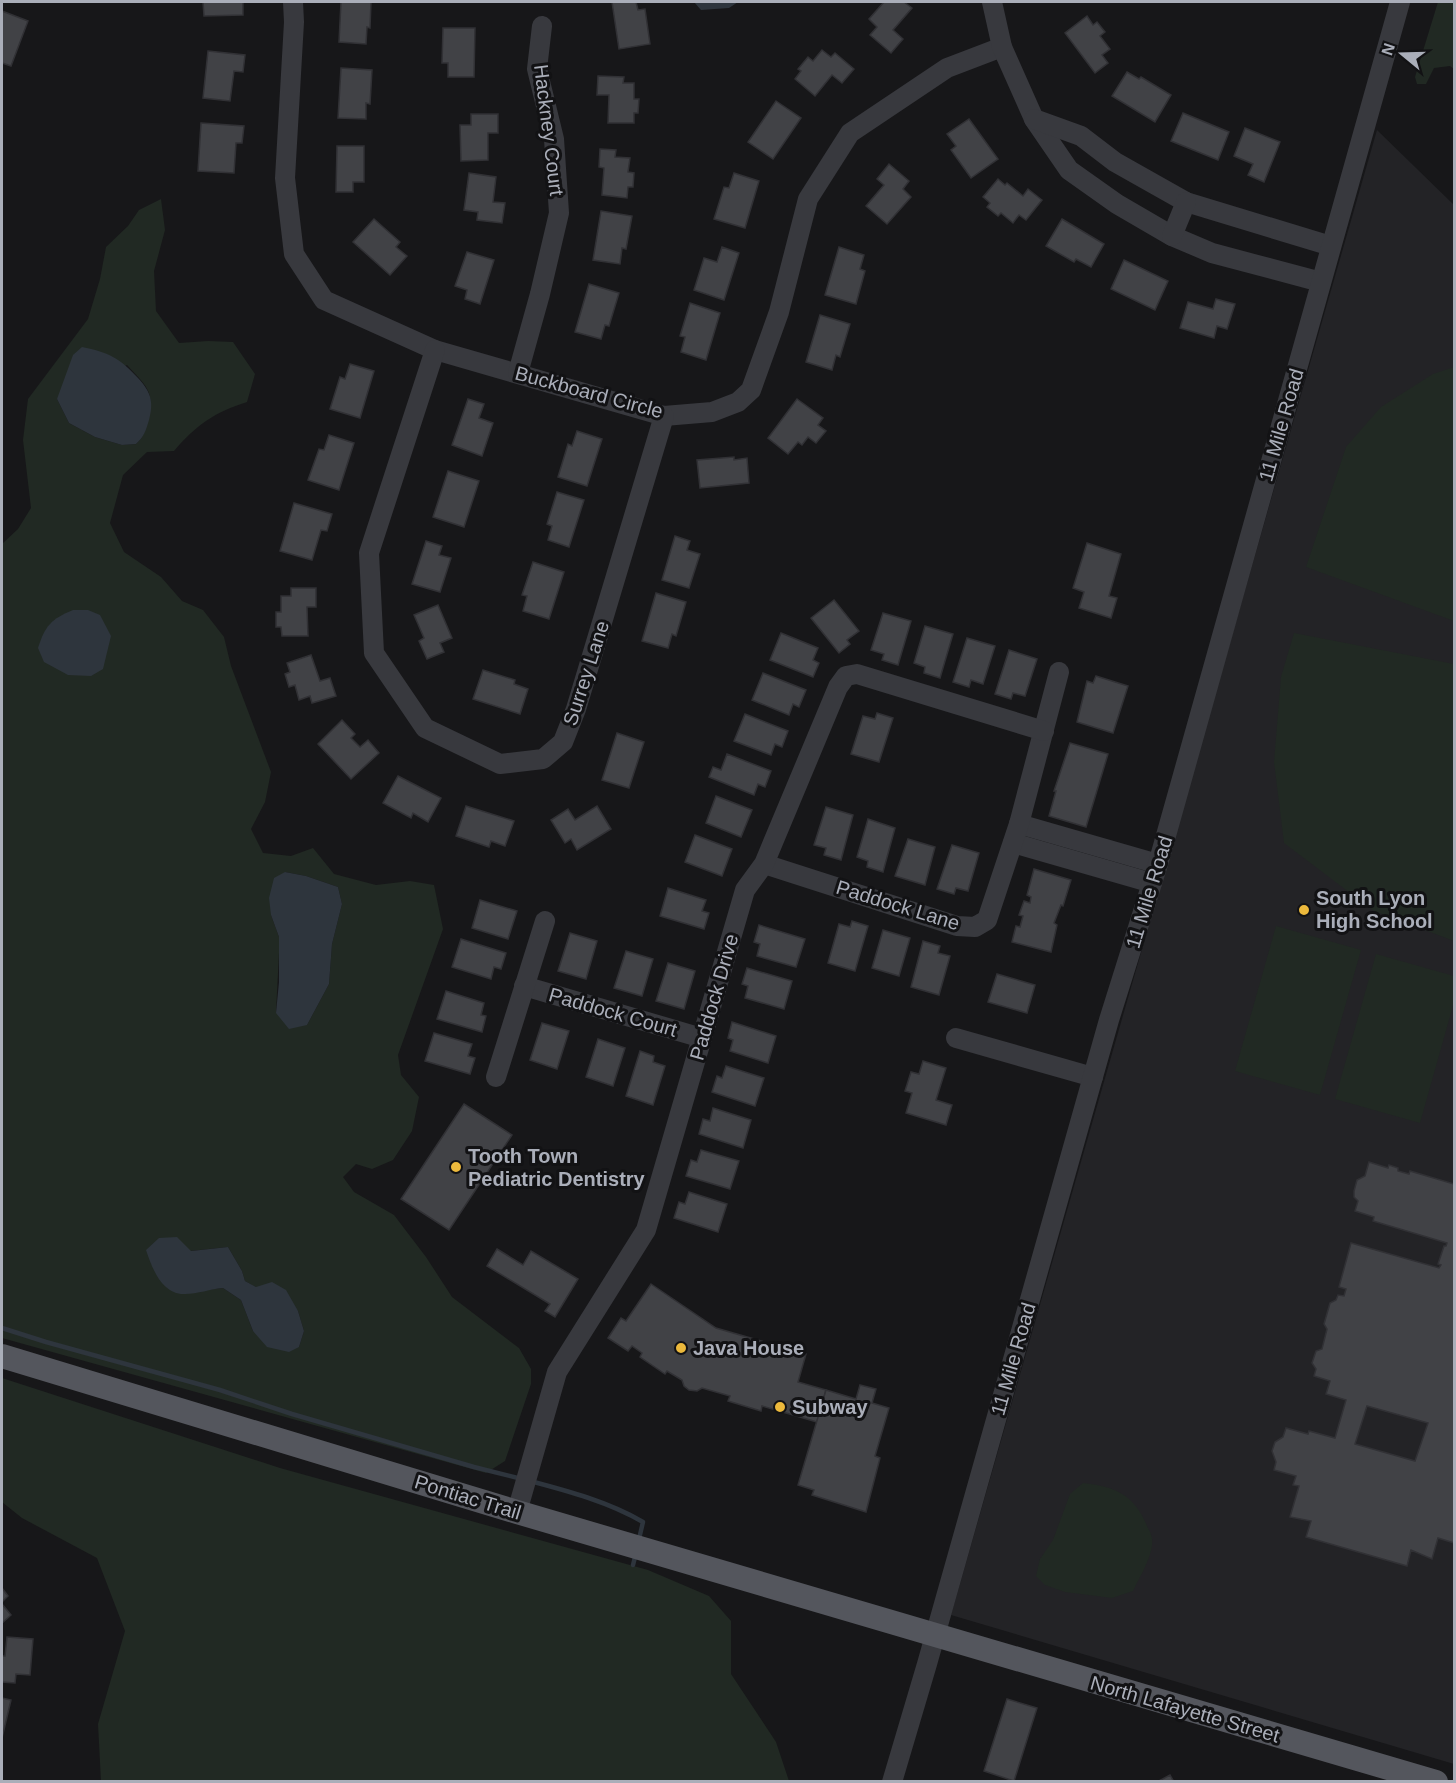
<svg xmlns="http://www.w3.org/2000/svg" width="1456" height="1783" font-family="Helvetica,sans-serif">
<rect width="100%" height="100%" fill="#171719"/>
<path fill="#232326" d="M1377 130 1454 205V1764L951 1615Z"/>
<g fill="#212923" fill-rule="evenodd">
<path d="M1438 2H1454V69L1450 66 1434 68 1426 84H1417L1415 77Z"/>
<path d="M161 199 165 230 154 271 156 311 179 343 208 341 233 342 255 374 247 402C215 412 196 425 174 451L147 452 123 475 110 523 124 552 161 577 182 601 203 610 224 637 231 666 271 772 265 802 251 829 263 853 291 856 313 848 334 874 376 885 410 881 434 885 443 929 398 1055 401 1075 419 1097 412 1131 393 1160 372 1169 356 1164 343 1177 354 1192 394 1215 426 1257 452 1297 519 1348 531 1369V1384L505 1461 486 1473 2 1338V544L18 529 31 508 23 440 28 399 88 319 100 279 106 247 128 226 139 210ZM127 365C145 385 156 391 148 419 145 430 144 437 136 444L122 445 95 437 69 423 57 399ZM285 872 306 876 338 887 342 904 332 944 329 984 307 1025 276 1012 279 953V937L271 915ZM176 1237 190 1251 228 1247 242 1271 245 1281 298 1311 304 1331 299 1347 253 1331 241 1300 223 1288 205 1290Z"/>
<path d="M1454 367V621L1306 567 1346 447 1381 407 1433 374Z"/>
<path d="M1294 633 1454 664V941L1374 911 1284 843 1274 762 1281 677Z"/>
<path d="M1276 926 1361 950 1320 1095 1235 1071Z"/>
<path d="M1376 954 1454 976V1002L1420 1123 1335 1099Z"/>
<path d="M2 1378 280 1468 648 1570 709 1596 731 1621V1674L776 1742 789 1781H101L98 1724 125 1631 97 1558 22 1518 2 1502Z"/>
<path d="M1083 1483C1114 1486 1135 1495 1147 1526 1149 1530 1152 1535 1152 1539 1154 1554 1139 1578 1133 1591L1112 1598 1065 1592 1045 1585 1036 1576 1040 1559 1053 1540 1070 1494Z"/>
</g>
<g fill="#2e353d">
<path d="M694 2H738L729 8 701 10Z"/>
<path d="M82 347C108 352 120 358 138 378 151 392 154 402 149 420 146 430 144 437 136 444L122 445 95 437 69 423 57 399 73 355Z"/>
<path d="M73 610H88L100 615 111 636 103 669 91 676 68 675 44 662 38 648C45 626 51 619 73 610Z"/>
<path d="M285 872 306 876 338 887 342 904 332 944 329 984 307 1025 289 1029 276 1013 279 982V937L271 915 269 898 274 878Z"/>
<path d="M177 1237 191 1251 228 1247 242 1271 245 1281 256 1287 272 1282 286 1290 298 1311 304 1331 299 1347 289 1352 267 1347 253 1331 241 1300 223 1288C211 1289 197 1294 185 1294 162 1295 152 1268 146 1250L159 1238Z"/>
</g>
<g fill="none" stroke-linecap="round" stroke-linejoin="round">
<g stroke="#2e353d" stroke-width="4.5">
<path d="M2 1328 46 1342 220 1390 292 1414 474 1467 522 1479"/>
<path d="M530 1481C568 1491 609 1502 643 1522L639 1539"/>
<path d="M633 1565 636 1553"/>
</g>
</g>
<g fill="#414246" stroke="#313135" stroke-width="1.5" fill-rule="evenodd">
<path d="M203 2H243V15L204 16Z"/>
<path d="M341 2H371L370 28 367 27 366 44 339 42Z"/>
<path d="M612 2H636L638 10 645 9 650 44 619 49Z"/>
<path d="M884 2H904L912 8 893 30 903 39 891 53 870 35 877 27 869 19Z"/>
<path d="M2 11 28 21 11 66 2 63Z"/>
<path d="M1087 16 1093 25 1097 22 1105 32 1100 36 1110 49 1102 55 1108 63 1095 73 1065 33Z"/>
<path d="M443 28H475L474 77H448V63H442Z"/>
<path d="M822 50 831 57 835 53 854 69 842 83 832 75 815 96 795 79 801 71 798 69 808 57 813 61Z"/>
<path d="M208 51 245 55 243 72 234 71 230 101 203 98Z"/>
<path d="M341 68 372 70 370 104 366 103V119L338 118Z"/>
<path d="M1127 72 1139 79 1141 77 1171 95 1155 122 1112 96Z"/>
<path d="M598 76 624 77 623 83H634V99H639L638 113H634V123H608L609 95H597Z"/>
<path d="M776 101 801 118 773 159 748 142Z"/>
<path d="M1183 113 1229 132 1218 160 1171 141Z"/>
<path d="M471 114H498V133H488V160L461 161 460 125H471Z"/>
<path d="M969 119 998 159 971 178 951 150 956 146 947 134Z"/>
<path d="M201 123 244 126 242 143H236L234 173 198 171Z"/>
<path d="M1245 128 1280 142 1264 182 1248 175 1253 164 1234 156Z"/>
<path d="M337 146H364V182H353V192H336Z"/>
<path d="M600 149 616 150 615 157 630 158 628 172 634 173 633 187H628L627 198 602 195 604 168 599 167Z"/>
<path d="M889 164 909 181 903 189 911 197 887 224 866 206 884 185 877 179Z"/>
<path d="M469 173 496 177 493 202 505 203 502 223 477 220 478 212 464 210Z"/>
<path d="M734 173 759 181 745 228 714 219 724 187 729 188Z"/>
<path d="M998 179 1005 185 1007 183 1023 196 1028 189 1042 200 1026 220 1019 215 1013 223 1001 213 998 216 987 207 990 203 983 197Z"/>
<path d="M601 211 632 216 626 249 622 248 620 264 593 260Z"/>
<path d="M374 219 400 242 396 247 407 256 390 275 353 242Z"/>
<path d="M1062 219 1104 244 1091 267 1076 259 1074 262 1046 246Z"/>
<path d="M722 247 739 253 724 300 694 290 704 258 717 262Z"/>
<path d="M839 247 864 255 860 269 865 271 856 304 825 295Z"/>
<path d="M467 252 494 260 480 304 465 299 467 290 455 286Z"/>
<path d="M1124 260 1168 281 1155 310 1111 289Z"/>
<path d="M589 284 619 293 609 326 605 325 601 339 575 332Z"/>
<path d="M1216 299 1235 304 1227 329 1217 326 1214 338 1180 328 1188 302 1213 309Z"/>
<path d="M690 303 720 313 706 360 681 352 685 337 680 336Z"/>
<path d="M820 315 850 324 840 357 836 355 832 370 806 362Z"/>
<path d="M350 364 374 371 360 418 330 409 340 377 345 379Z"/>
<path d="M468 399 484 404 479 418 493 423 482 456 452 445Z"/>
<path d="M797 399 823 418 818 425 826 431 816 443 808 437 802 445 798 442 788 454 768 438Z"/>
<path d="M577 431 602 439 587 486 558 477 568 444 572 446Z"/>
<path d="M329 435 354 443 339 490 308 480 319 449 324 450Z"/>
<path d="M734 457V460L747 458 749 483 700 488 697 460Z"/>
<path d="M448 471 479 481 464 527 433 517Z"/>
<path d="M557 492 584 500 569 547 548 540 552 526 547 524Z"/>
<path d="M294 503 332 514 327 531 321 530 312 560 280 551Z"/>
<path d="M675 536 690 541 687 550 700 554 689 588 662 580Z"/>
<path d="M426 541 442 546 439 555 451 558 440 592 412 584Z"/>
<path d="M1087 543 1121 554 1109 596 1117 598 1111 618 1079 608 1084 592 1073 588Z"/>
<path d="M533 562 564 572 549 619 523 611 527 596 522 595Z"/>
<path d="M291 588H316V607H307L308 636H282L281 627H276V612H281V596H291Z"/>
<path d="M656 593 686 602 676 636 672 634 668 648 642 641Z"/>
<path d="M834 600 859 631 847 640 850 644 839 653 811 618Z"/>
<path d="M438 605 452 638 440 643 444 652 427 659 419 641 424 638 414 615Z"/>
<path d="M883 613 911 621 898 665 882 660 884 654 871 650Z"/>
<path d="M925 626 953 634 940 678 924 673 925 667 914 663Z"/>
<path d="M781 633 818 648 813 660 819 663 813 677 770 660Z"/>
<path d="M967 638 995 646 983 684 971 680 969 687 953 682Z"/>
<path d="M1009 650 1037 659 1025 696 1013 693 1011 699 995 694Z"/>
<path d="M311 655 320 681 330 678 336 696 312 703 310 696 299 700 295 685 289 687 285 674 290 672 287 663Z"/>
<path d="M483 670 515 680 514 684 528 689 520 714 473 699Z"/>
<path d="M763 673 806 690 799 707 793 704 789 715 752 700Z"/>
<path d="M1096 676 1128 686 1113 733 1077 722 1087 681 1093 683Z"/>
<path d="M877 713 893 718 879 762 851 754 863 716 875 719Z"/>
<path d="M745 714 788 731 782 747 775 744 771 755 734 741Z"/>
<path d="M342 720 355 734 351 738 360 747 368 740 379 753 351 779 318 744Z"/>
<path d="M617 733 644 742 629 788 602 780Z"/>
<path d="M1070 743 1108 754 1086 827 1049 816 1056 791H1054Z"/>
<path d="M727 754 771 771 765 787 758 784 754 795 709 777 713 767 721 770Z"/>
<path d="M398 776 441 798 428 822 413 813 411 818 383 803Z"/>
<path d="M716 796 752 810 741 837 706 823Z"/>
<path d="M466 806 514 821 505 846 491 841 489 847 456 836Z"/>
<path d="M597 806 611 829 577 850 571 839 565 843 551 820 568 809 575 820Z"/>
<path d="M826 807 853 815 841 860 824 855 826 848 814 845Z"/>
<path d="M868 819 895 828 883 872 867 867 868 861 857 857Z"/>
<path d="M695 835 732 849 722 876 685 862Z"/>
<path d="M908 839 935 847 925 885 895 876Z"/>
<path d="M952 845 979 853 968 891 956 888 954 894 937 889Z"/>
<path d="M1034 869 1071 880 1063 906 1061 905 1054 923 1057 925 1051 952 1012 942 1016 926 1020 927 1023 916 1019 915 1024 901 1030 903 1031 897 1027 895Z"/>
<path d="M668 888 706 900 702 911 709 913 704 929 660 916Z"/>
<path d="M480 900 517 911 508 939 472 928Z"/>
<path d="M852 921 868 926 855 971 828 963 839 924 850 927Z"/>
<path d="M759 925 805 939 796 967 757 956 760 944 754 942Z"/>
<path d="M883 930 910 938 899 976 872 968Z"/>
<path d="M570 933 597 941 586 979 558 971Z"/>
<path d="M461 939 506 953 501 969 494 967 491 979 452 967Z"/>
<path d="M923 941 940 946 938 953 950 956 939 995 911 987Z"/>
<path d="M626 951 653 959 642 996 614 988Z"/>
<path d="M668 963 695 971 684 1009 656 1001Z"/>
<path d="M747 968 792 981 784 1009 745 998 748 986 742 984Z"/>
<path d="M997 974 1035 985 1027 1013 988 1002Z"/>
<path d="M446 991 484 1003 481 1015 486 1016 482 1032 437 1019Z"/>
<path d="M732 1022 776 1036 768 1063 730 1051 733 1040 728 1038Z"/>
<path d="M542 1023 569 1031 557 1069 530 1060Z"/>
<path d="M434 1033 472 1044 468 1056 475 1058 470 1074 425 1061Z"/>
<path d="M598 1039 625 1048 613 1086 586 1077Z"/>
<path d="M640 1051 654 1056 653 1062 665 1066 653 1105 626 1096Z"/>
<path d="M923 1061 946 1068 936 1100 952 1105 946 1125 906 1113 912 1093 905 1091 911 1072 919 1074Z"/>
<path d="M726 1066 764 1078 755 1106 712 1092 717 1076 722 1078Z"/>
<path d="M464 1104 512 1135 449 1230 401 1199Z"/>
<path d="M713 1108 751 1120 743 1148 699 1134 703 1119 710 1121Z"/>
<path d="M701 1150 739 1161 730 1189 686 1176 691 1160 697 1162Z"/>
<path d="M1369 1162 1388 1168 1389 1165 1398 1168V1171L1409 1174 1410 1171 1454 1184V1543L1438 1538 1432 1559 1411 1550 1407 1566 1306 1537 1311 1521 1290 1517 1299 1486 1293 1485 1296 1476 1274 1470 1276 1462 1272 1451 1275 1442 1283 1437 1286 1428 1308 1434 1309 1431 1335 1438 1346 1400 1326 1394 1330 1381 1314 1376 1316 1369 1312 1363 1316 1351 1322 1349 1327 1329 1324 1324 1330 1303 1336 1300 1338 1295 1344 1296 1346 1289 1339 1287 1351 1243 1439 1268 1441 1265 1438 1264 1444 1246H1446L1447 1243 1373 1221 1374 1217 1355 1211 1358 1201 1354 1197V1191L1357 1180 1365 1176ZM1367 1406 1428 1423 1415 1461 1355 1444Z"/>
<path d="M689 1192 727 1204 718 1232 674 1218 679 1202 685 1204Z"/>
<path d="M497 1249 523 1265 531 1251 578 1279 555 1317 545 1311 550 1304 487 1266Z"/>
<path d="M651 1284 716 1328 806 1354 798 1382 826 1390 817 1422 762 1406 761 1411 728 1401 730 1396 702 1388 697 1391 689 1390 684 1386 682 1380 667 1371 665 1374 640 1357 642 1353 632 1346 628 1351 608 1338 621 1318 626 1321Z"/>
<path d="M860 1385 876 1389 872 1403 889 1408 875 1456 880 1458 866 1512 812 1495 814 1490 798 1485 826 1390 856 1399Z"/>
<path d="M2 1588 8 1596 2 1602Z"/>
<path d="M2 1604 11 1615 2 1623Z"/>
<path d="M7 1637 33 1639 30 1675 16 1674 15 1683 2 1682V1656H5Z"/>
<path d="M2 1698 11 1700 2 1738Z"/>
<path d="M1007 1699 1037 1708 1014 1781 984 1771Z"/>
<path d="M1170 1775 1174 1782H1157Z"/>
</g>
<g fill="none" stroke-linecap="round" stroke-linejoin="round">
<g stroke="#38393e" stroke-width="20">
<path d="M293 2 294 22 285 178 294 254 324 300 435 350 664 416 712 412 738 402 751 390 779 312 808 199 850 133 947 68 1002 47"/>
<path d="M992 2 1002 47 1034 119 1069 170 1117 204 1172 236 1212 253 1321 282"/>
<path d="M1034 119 1081 136 1115 162 1186 202 1331 246"/>
<path d="M1172 236 1186 202"/>
<path d="M435 350 369 553 374 653 425 728 500 764 543 759 563 742 576 709 664 416"/>
<path d="M518 373 540 294 559 213 554 139 537 69 542 26"/>
<path d="M1019 824 1158 864"/>
<path d="M1013 843 1152 883"/>
<path d="M764 864 957 926 975 927 987 920 1019 824 1059 672"/>
<path d="M524 986 702 1038"/>
<path d="M956 1038 1093 1077"/>
<path d="M496 1077 545 921"/>
<path d="M517 1512 557 1372 646 1230 745 890 764 864 838 687 846 676 857 674 1044 731"/>
<path d="M892 1782 927 1664 1109 1020 1158 864 1400 2"/>
</g>
<path stroke="#54565d" stroke-width="24" d="M2 1356 517 1512 1436 1782"/>
</g>
<g fill="#ecb93c" stroke="#121214" stroke-width="2">
<circle cx="1304" cy="910" r="6"/>
<circle cx="456" cy="1167" r="6"/>
<circle cx="681" cy="1348" r="6"/>
<circle cx="780" cy="1407" r="6"/>
</g>
<g text-anchor="middle" stroke-width="6" stroke-linejoin="round" paint-order="stroke">
<g font-size="20" fill="#aaaeb9" stroke="#121214">
<text transform="translate(549 130) rotate(83)" y="7">Hackney Court</text>
<text transform="translate(589 392) rotate(15)" y="7">Buckboard Circle</text>
<text transform="translate(1281 425) rotate(-74)" y="7">11 Mile Road</text>
<text transform="translate(586 673) rotate(-72)" y="7">Surrey Lane</text>
<text transform="translate(1149 892) rotate(-73)" y="7">11 Mile Road</text>
<text transform="translate(898 905) rotate(17)" y="7">Paddock Lane</text>
<text transform="translate(714 997) rotate(-74)" y="7">Paddock Drive</text>
<text transform="translate(613 1012) rotate(16)" y="7">Paddock Court</text>
<text transform="translate(1013 1359) rotate(-74)" y="7">11 Mile Road</text>
<text transform="translate(468 1497) rotate(17)" y="7">Pontiac Trail</text>
<text transform="translate(1185 1709) rotate(16)" y="7">North Lafayette Street</text>
</g>
<g font-size="20" font-weight="bold" fill="#aaaeb9" stroke="#121214" text-anchor="start">
<text x="1316" y="905">South Lyon<tspan x="1316" dy="23">High School</tspan></text>
<text x="468" y="1163">Tooth Town<tspan x="468" dy="23">Pediatric Dentistry</tspan></text>
<text x="693" y="1355">Java House</text>
<text x="792" y="1414">Subway</text>
</g>
</g>
<rect width="1456" height="1783" fill="none" stroke="#aaaeb9" stroke-width="6"/>
<g transform="translate(1402 54) rotate(289)" stroke="#121214" stroke-width="4.5" paint-order="stroke">
<path d="M0-4.5L10 22L0 15L-10 22Z" fill="#aaaeb9"/>
<text y="-9" font-size="16" font-weight="bold" text-anchor="middle" fill="#aaaeb9">N</text>
</g>
</svg>
